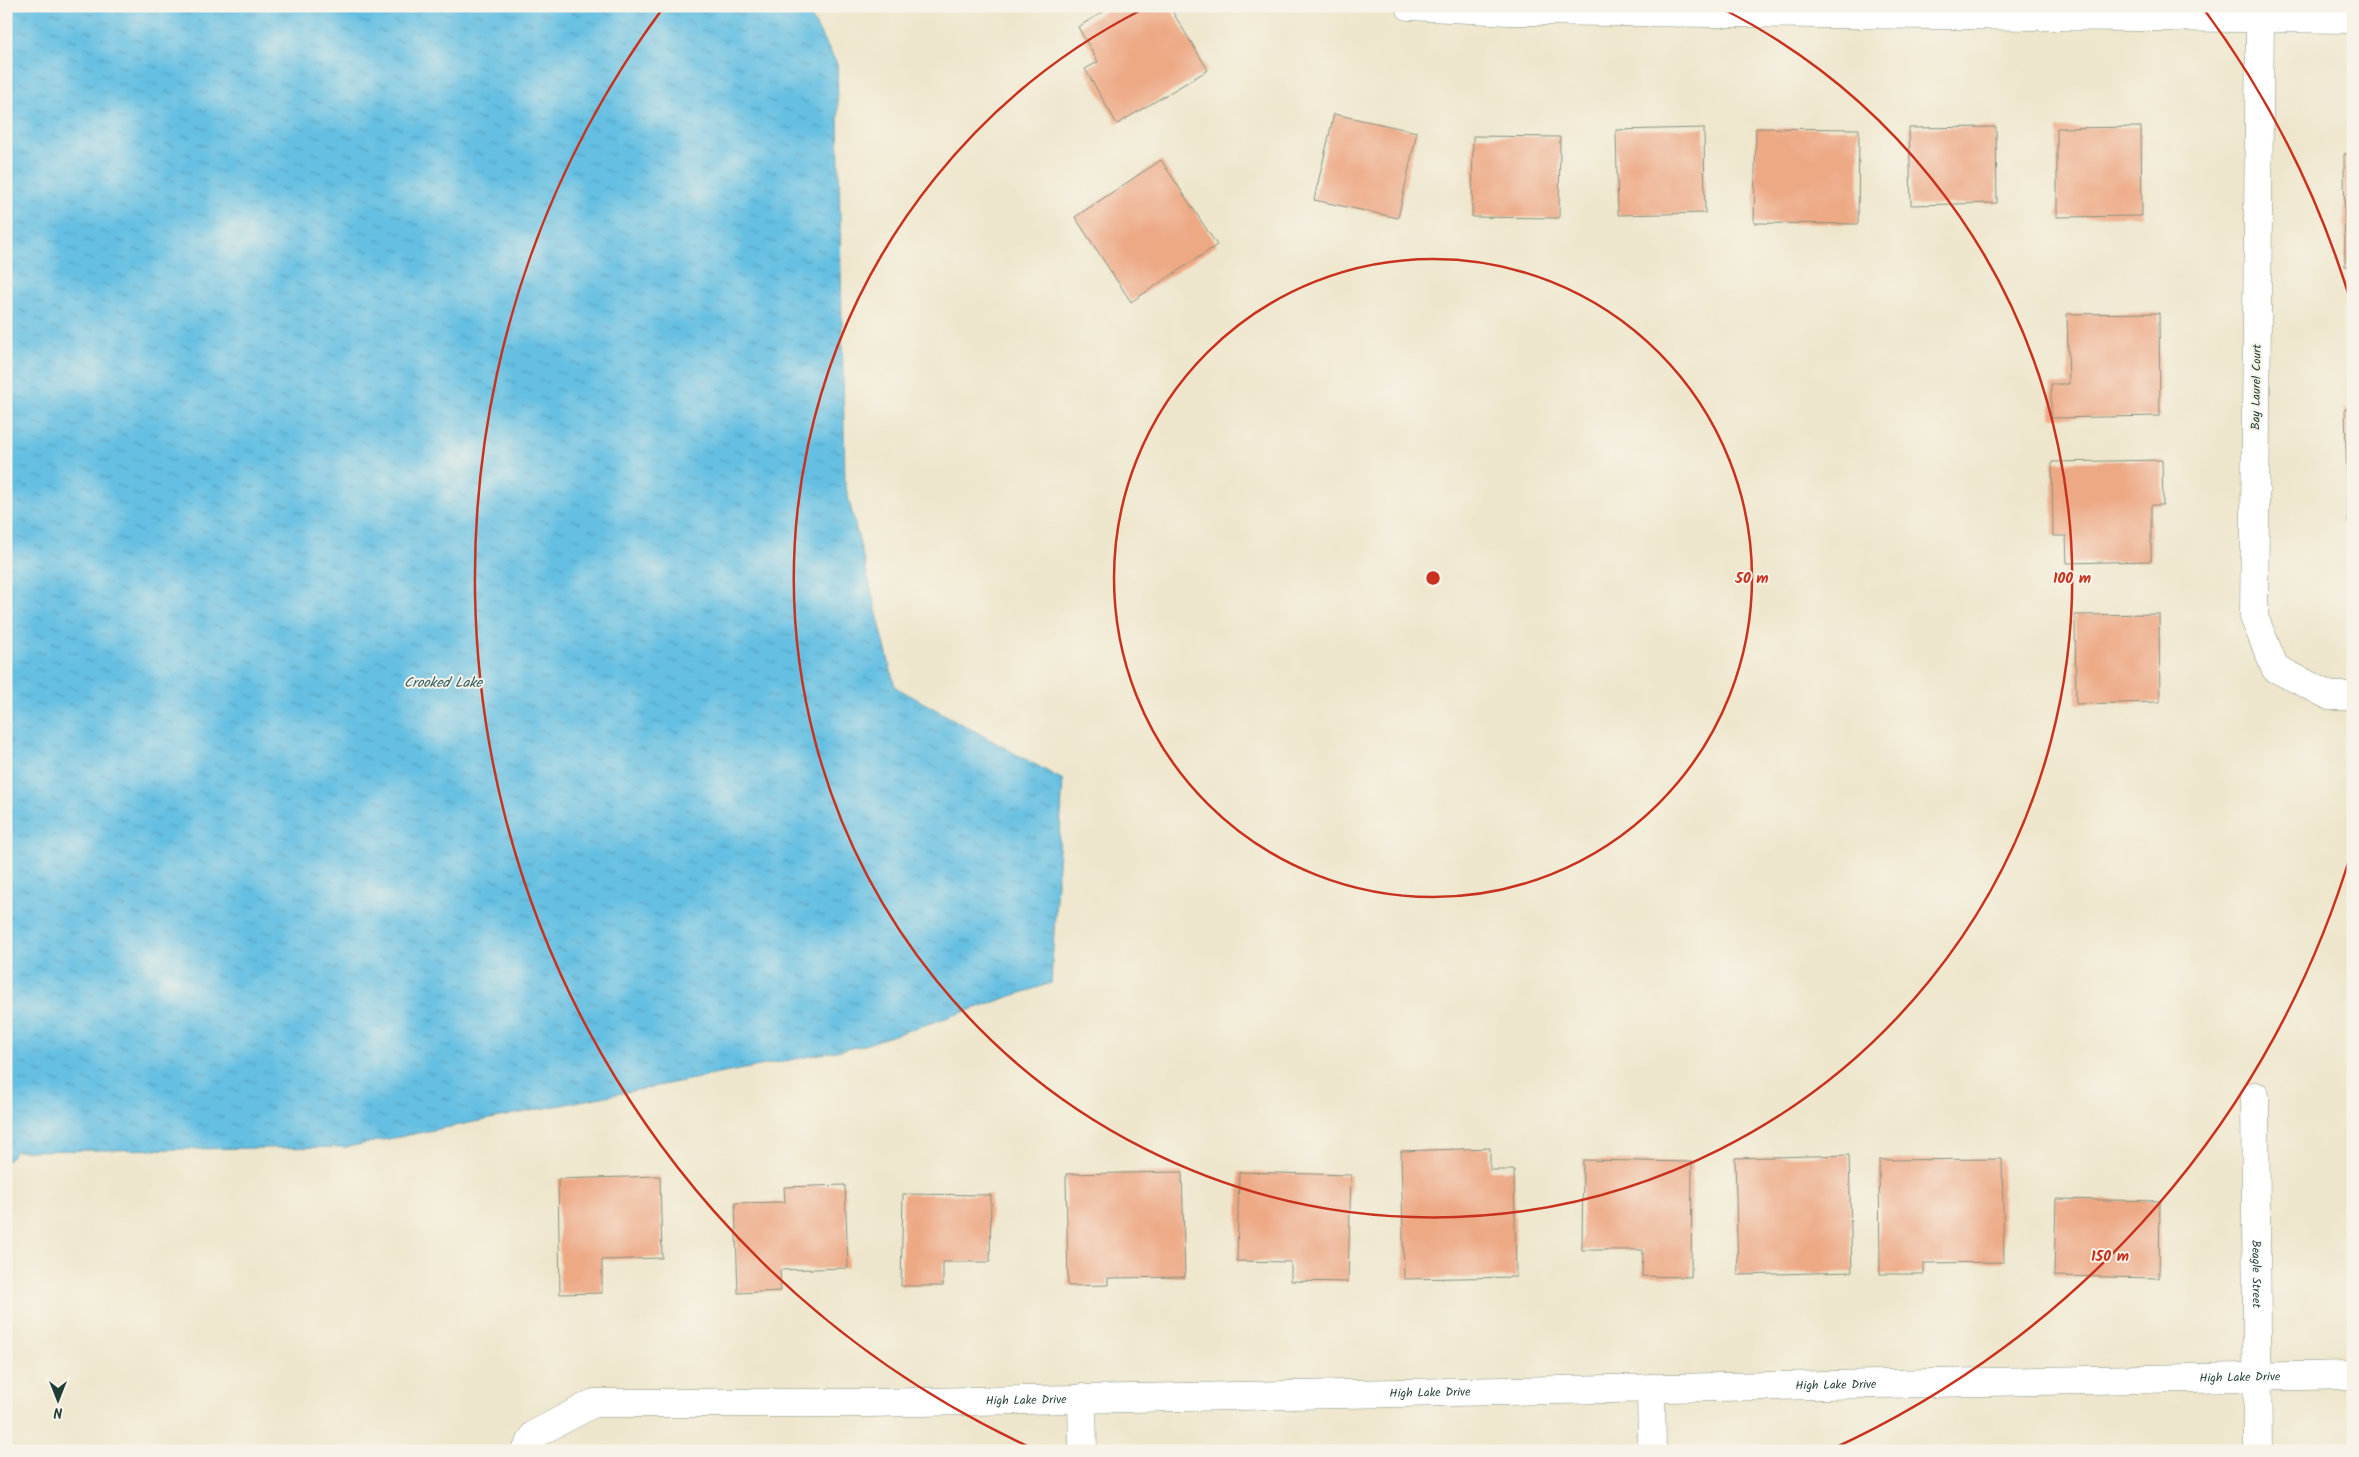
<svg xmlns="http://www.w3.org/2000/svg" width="2359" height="1457" font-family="Kalam,sans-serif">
<defs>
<pattern id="water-ripples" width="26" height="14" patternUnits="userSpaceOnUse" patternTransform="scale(1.25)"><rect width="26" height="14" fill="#65bfe2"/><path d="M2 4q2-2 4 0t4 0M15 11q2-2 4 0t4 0" fill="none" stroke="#539cb8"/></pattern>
</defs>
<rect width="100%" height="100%" fill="#f7f3e8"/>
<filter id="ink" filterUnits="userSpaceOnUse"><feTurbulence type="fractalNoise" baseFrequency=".02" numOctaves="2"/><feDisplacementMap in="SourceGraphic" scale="10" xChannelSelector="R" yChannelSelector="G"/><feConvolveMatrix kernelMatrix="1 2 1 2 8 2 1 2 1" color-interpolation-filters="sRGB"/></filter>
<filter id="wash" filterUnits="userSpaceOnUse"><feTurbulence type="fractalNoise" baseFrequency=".0096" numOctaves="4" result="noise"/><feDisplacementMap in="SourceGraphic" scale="20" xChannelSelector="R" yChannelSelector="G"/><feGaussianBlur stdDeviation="1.12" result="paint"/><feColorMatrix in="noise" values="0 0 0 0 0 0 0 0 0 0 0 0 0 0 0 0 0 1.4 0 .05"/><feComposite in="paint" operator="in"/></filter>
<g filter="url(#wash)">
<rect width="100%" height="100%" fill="#eee6cc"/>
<path fill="url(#water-ripples)" stroke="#427e8b" d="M6 6H805L837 64 845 484 895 687 1063 780 1051 983 861 1046 347 1147 16 1151 6 1162Z"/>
<g id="blocks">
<g fill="#eda884">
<path d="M1113 6H1169L1208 70 1117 124 1085 69 1098 62 1078 27Z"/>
<path d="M1334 114 1417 132 1398 218 1314 200Z"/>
<path d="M1996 127 1997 203 1911 205 1909 128Z"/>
<path d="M2141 127 2142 216 2057 217V128Z"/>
<path d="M1704 128 1705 213 1618 215 1616 130Z"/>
<path d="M1756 128 1859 129 1858 224 1754 223Z"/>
<path d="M1473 136 1560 137 1559 218 1472 217Z"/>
<path d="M2344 154H2353V266H2345Z"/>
<path d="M1161 160 1217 245 1131 302 1075 217Z"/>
<path d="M2159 313 2160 416 2051 418V384H2069L2067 314Z"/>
<path d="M2353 408V522L2348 523 2345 409Z"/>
<path d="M2162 460 2163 505H2151V561L2067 563 2066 536H2053L2052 462Z"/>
<path d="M2159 614 2160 702 2076 704 2075 615Z"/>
<path d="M1490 1148V1170H1514L1516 1277 1404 1279 1401 1151Z"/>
<path d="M1849 1155 1852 1272 1738 1275 1735 1158Z"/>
<path d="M2002 1159 2004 1262 1924 1263V1274H1880L1879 1160Z"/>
<path d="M1583 1160 1692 1162 1691 1277 1642 1276 1643 1250H1582Z"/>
<path d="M1182 1172 1185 1277 1108 1278V1285L1068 1286 1066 1174Z"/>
<path d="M1239 1172 1351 1175 1348 1282 1291 1281V1262L1237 1261Z"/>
<path d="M660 1176 662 1258 602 1260V1293L560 1294 558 1179Z"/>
<path d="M845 1185 848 1268 780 1270 781 1291 738 1293 735 1203 785 1202 784 1187Z"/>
<path d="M903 1194 991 1195 990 1262H943V1286H901Z"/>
<path d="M2056 1199 2160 1201 2159 1278 2054 1276Z"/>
</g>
</g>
</g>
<g filter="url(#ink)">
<use href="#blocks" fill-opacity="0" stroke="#869280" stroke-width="1"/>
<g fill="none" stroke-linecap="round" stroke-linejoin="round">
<defs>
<g id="street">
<path d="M1409 6 1509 11 2353 19"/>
<path d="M2260 18 2254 617 2275 668 2330 696H2353"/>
<path id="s1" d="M2255 1096 2258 1451"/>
<path d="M1651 1388 1652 1451"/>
<path d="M1082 1398 1083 1451"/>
<path id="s2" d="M526 1451 535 1434 594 1403H868L2353 1375"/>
</g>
</defs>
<use href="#street" stroke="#869280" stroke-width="29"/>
<use href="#street" stroke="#fff" stroke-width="28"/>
</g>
</g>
<g fill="none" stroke="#c8321e" stroke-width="2.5">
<circle cx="1433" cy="578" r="319"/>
<path d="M1723 9A639 639 0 1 1 1143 9"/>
<path d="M2352 850A958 958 0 0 1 1830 1450M1036 1450A958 958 0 0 1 663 8M2203 8A958 958 0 0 1 2352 306"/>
</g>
<g text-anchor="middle" stroke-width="4" stroke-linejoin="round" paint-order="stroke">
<g font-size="12" fill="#1f3d34" stroke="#f7f3e8">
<text transform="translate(2256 387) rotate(-89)" y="4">Bay Laurel Court</text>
<text dy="4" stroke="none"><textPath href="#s1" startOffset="178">Beagle Street</textPath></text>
<text dy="4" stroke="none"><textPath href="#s2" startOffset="1732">High Lake Drive</textPath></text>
<text dy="4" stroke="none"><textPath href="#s2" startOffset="1328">High Lake Drive</textPath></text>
<text dy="4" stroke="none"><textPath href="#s2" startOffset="922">High Lake Drive</textPath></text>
<text dy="4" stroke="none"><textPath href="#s2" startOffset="518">High Lake Drive</textPath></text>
</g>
<g font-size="14" font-style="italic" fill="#305e60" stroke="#f7f3e8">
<text x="443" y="687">Crooked Lake</text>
</g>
</g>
<circle cx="1433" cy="578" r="8" fill="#c8321e" stroke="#f7f3e8" stroke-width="2.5"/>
<g font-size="15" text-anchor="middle" font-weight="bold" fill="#c8321e" stroke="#f7f3e8" stroke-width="4" stroke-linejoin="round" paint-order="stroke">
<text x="1752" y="583">50 m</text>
<text x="2072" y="583">100 m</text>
<text x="2110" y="1261">150 m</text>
</g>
<rect width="2359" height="1457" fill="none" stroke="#f7f3e8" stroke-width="25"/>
<g transform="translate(58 1400) rotate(180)" stroke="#f7f3e8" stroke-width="4" paint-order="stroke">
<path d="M0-4L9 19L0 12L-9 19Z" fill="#1f3d34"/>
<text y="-8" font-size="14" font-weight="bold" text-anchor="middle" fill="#1f3d34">N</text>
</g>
</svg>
